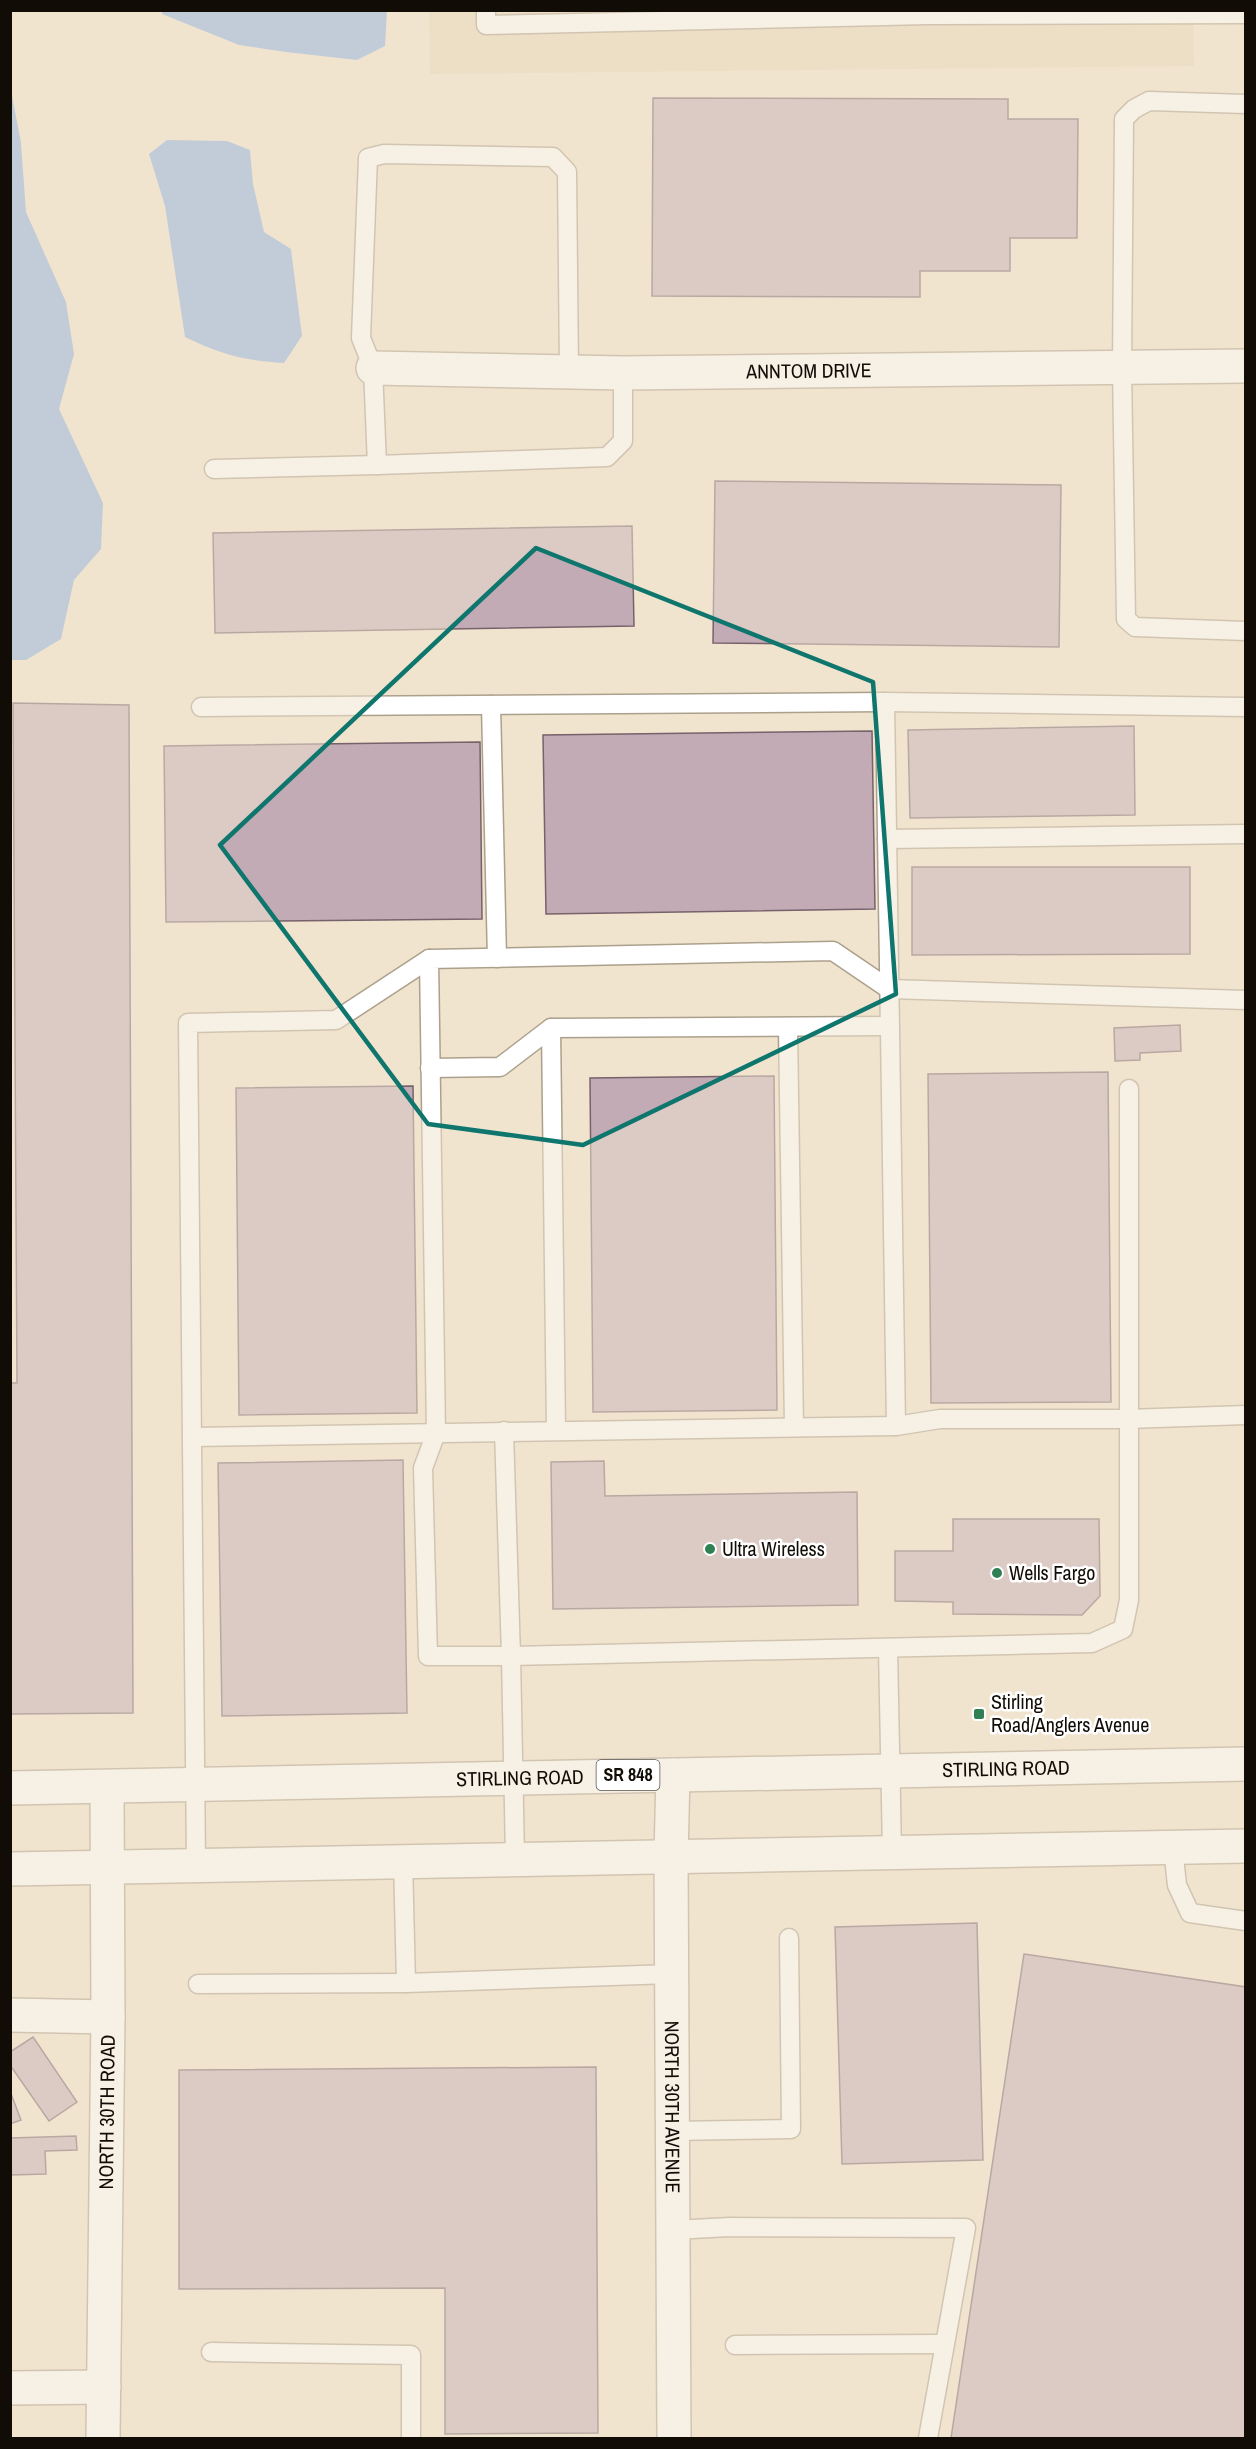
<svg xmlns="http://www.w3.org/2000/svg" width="1256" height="2449" font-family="'Archivo Narrow',sans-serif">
<rect width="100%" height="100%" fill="#f1e4cf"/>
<path fill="#e9d7bb" d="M429 11H1193L1194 66 430 74Z"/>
<g fill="#89b0e3">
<path d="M162 11H387L385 46 357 60 286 52 239 45 162 14Z"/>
<path d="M10 85 21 143 26 212 66 302 74 354 59 409 103 503 101 549 74 580 61 639 26 660H10Z"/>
<path d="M167 140 227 141 250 150 253 184 264 232 291 249 302 336 284 363C245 361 220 354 185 337L165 206 149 154Z"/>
</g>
<g fill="#c3abb6" stroke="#77616b" stroke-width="1.5">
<path d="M653 98 1008 99V119H1078L1077 238H1010V271H920V297L652 296Z"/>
<path d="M715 481 1061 485 1059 647 713 643Z"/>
<path d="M632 526 634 626 215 633 213 533Z"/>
<path d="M13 703 129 705 133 1713 10 1714V1383H17Z"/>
<path d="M1134 726 1135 815 910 818 908 730Z"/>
<path d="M872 731 875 909 546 914 543 735Z"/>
<path d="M480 742 482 919 166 922 164 746Z"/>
<path d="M912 867H1190V954L912 955Z"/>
<path d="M1180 1025 1181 1051 1140 1053V1060L1115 1061 1114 1028Z"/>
<path d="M1108 1072 1111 1402 931 1403 928 1074Z"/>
<path d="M774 1076 777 1410 593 1412 590 1078Z"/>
<path d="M413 1086 417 1413 239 1415 236 1088Z"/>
<path d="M403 1460 407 1713 222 1716 218 1463Z"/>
<path d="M604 1461 605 1496 857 1492 858 1605 553 1609 551 1462Z"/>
<path d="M953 1519H1099L1100 1596 1082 1615 953 1614V1602L895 1601V1551H953Z"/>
<path d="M977 1923 983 2160 842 2164 835 1927Z"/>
<path d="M1024 1954 1246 1987V2438H951Z"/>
<path d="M33 2037 77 2102 49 2121 10 2065V2052Z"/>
<path d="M596 2067 598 2433 445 2434V2288L179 2289V2070Z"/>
<path d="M10 2091 21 2120 10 2124Z"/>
<path d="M76 2136 77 2150 45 2151 46 2174 10 2175V2138Z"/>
</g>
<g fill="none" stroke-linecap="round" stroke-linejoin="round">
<defs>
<g id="lane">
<path d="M486 10V25L928 15 1246 14"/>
<path d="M1246 104 1149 101 1134 109 1124 119 1122 368 1126 619 1135 627 1246 631"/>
<path d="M569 372 567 172 553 157 384 154 368 158 361 338 373 368 377 465 607 457 623 441V373"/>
<path d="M214 469 377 465"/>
<path d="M885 702 896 1426"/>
<path d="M491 705 497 958"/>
<path d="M201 707 885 702 1246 707"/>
<path d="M887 839 1246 834"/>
<path d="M788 1027 794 1427"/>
<path d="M551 1028 556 1430"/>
<path d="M430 1068 500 1067 551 1028 890 1026"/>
<path d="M504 1431 511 1656 1092 1643 1123 1629 1129 1600V1089"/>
<path d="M193 1437 896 1426 940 1419H1127L1246 1415"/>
<path d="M888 1648 892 1852"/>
<path d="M1173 1848 1177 1885 1190 1913 1246 1921"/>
<path d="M515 1858 511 1656H428L423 1468 436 1433 429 959 833 951 889 989 1246 1000"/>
<path d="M403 1860 406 1983 671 1974"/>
<path d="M196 1864 188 1023 336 1020 429 959"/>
<path d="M198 1984 406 1983"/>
<path d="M672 2131 791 2129 789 1938"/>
<path d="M673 2230 730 2227 966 2228 928 2438"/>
<path d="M735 2345 944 2344"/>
<path d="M211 2352 411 2355V2438"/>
</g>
<g id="street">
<path id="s1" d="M373 368 623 373 1246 366"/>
<path id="s2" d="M673 1775 671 1856 674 2438"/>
<path d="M10 2015 108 2017"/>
<path d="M10 2388 104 2387"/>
<path id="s3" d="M103 2438 108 2017 107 1787"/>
</g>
<g id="primary">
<path id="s4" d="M10 1788 1246 1764"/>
<path d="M10 1869 1246 1846"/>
</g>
</defs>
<use href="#lane" stroke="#aca08c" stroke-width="21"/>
<use href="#street" stroke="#aca08c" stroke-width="36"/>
<use href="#primary" stroke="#aca08c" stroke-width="36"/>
<use href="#lane" stroke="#fff" stroke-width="18"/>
<use href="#street" stroke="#fff" stroke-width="33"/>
<use href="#primary" stroke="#fff" stroke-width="33"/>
</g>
<path d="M0 0H1256V2449H0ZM536 548 873 682 896 994 583 1145 428 1124 220 845Z" fill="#f1e4cf" fill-opacity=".55" fill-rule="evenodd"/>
<path fill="none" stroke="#0f766e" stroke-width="4.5" stroke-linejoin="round" d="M536 548 873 682 896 994 583 1145 428 1124 220 845Z"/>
<g fill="#2f8153" stroke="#fff" stroke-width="2">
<circle cx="710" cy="1549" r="6"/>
<circle cx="997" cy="1573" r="6"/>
<rect x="973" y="1708" width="12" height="12" rx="3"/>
</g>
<g text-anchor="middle" stroke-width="5" stroke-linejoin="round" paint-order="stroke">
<rect fill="#fff" stroke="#585551" stroke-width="1.5" x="596.5" y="1760" width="63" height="30" rx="4.5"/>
<g font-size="18" font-weight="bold" fill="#110c06">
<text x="628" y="1781">SR 848</text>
</g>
<g font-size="20" fill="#110c06" stroke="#fff">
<text dy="7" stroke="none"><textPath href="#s1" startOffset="436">ANNTOM DRIVE</textPath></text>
<text dy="7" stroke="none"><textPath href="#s4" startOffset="996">STIRLING ROAD</textPath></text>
<text dy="7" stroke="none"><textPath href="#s4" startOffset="510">STIRLING ROAD</textPath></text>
<text dy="7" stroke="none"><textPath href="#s2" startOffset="332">NORTH 30TH AVENUE</textPath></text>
<text dy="7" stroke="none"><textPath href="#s3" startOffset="326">NORTH 30TH ROAD</textPath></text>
</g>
<g font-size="20" fill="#110c06" stroke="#fff" text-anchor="start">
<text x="722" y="1556">Ultra Wireless</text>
<text x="1009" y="1580">Wells Fargo</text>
<text x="991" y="1709">Stirling<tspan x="991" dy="23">Road/Anglers Avenue</tspan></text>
</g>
</g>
<rect width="1256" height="2449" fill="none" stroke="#110c06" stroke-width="24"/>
</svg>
